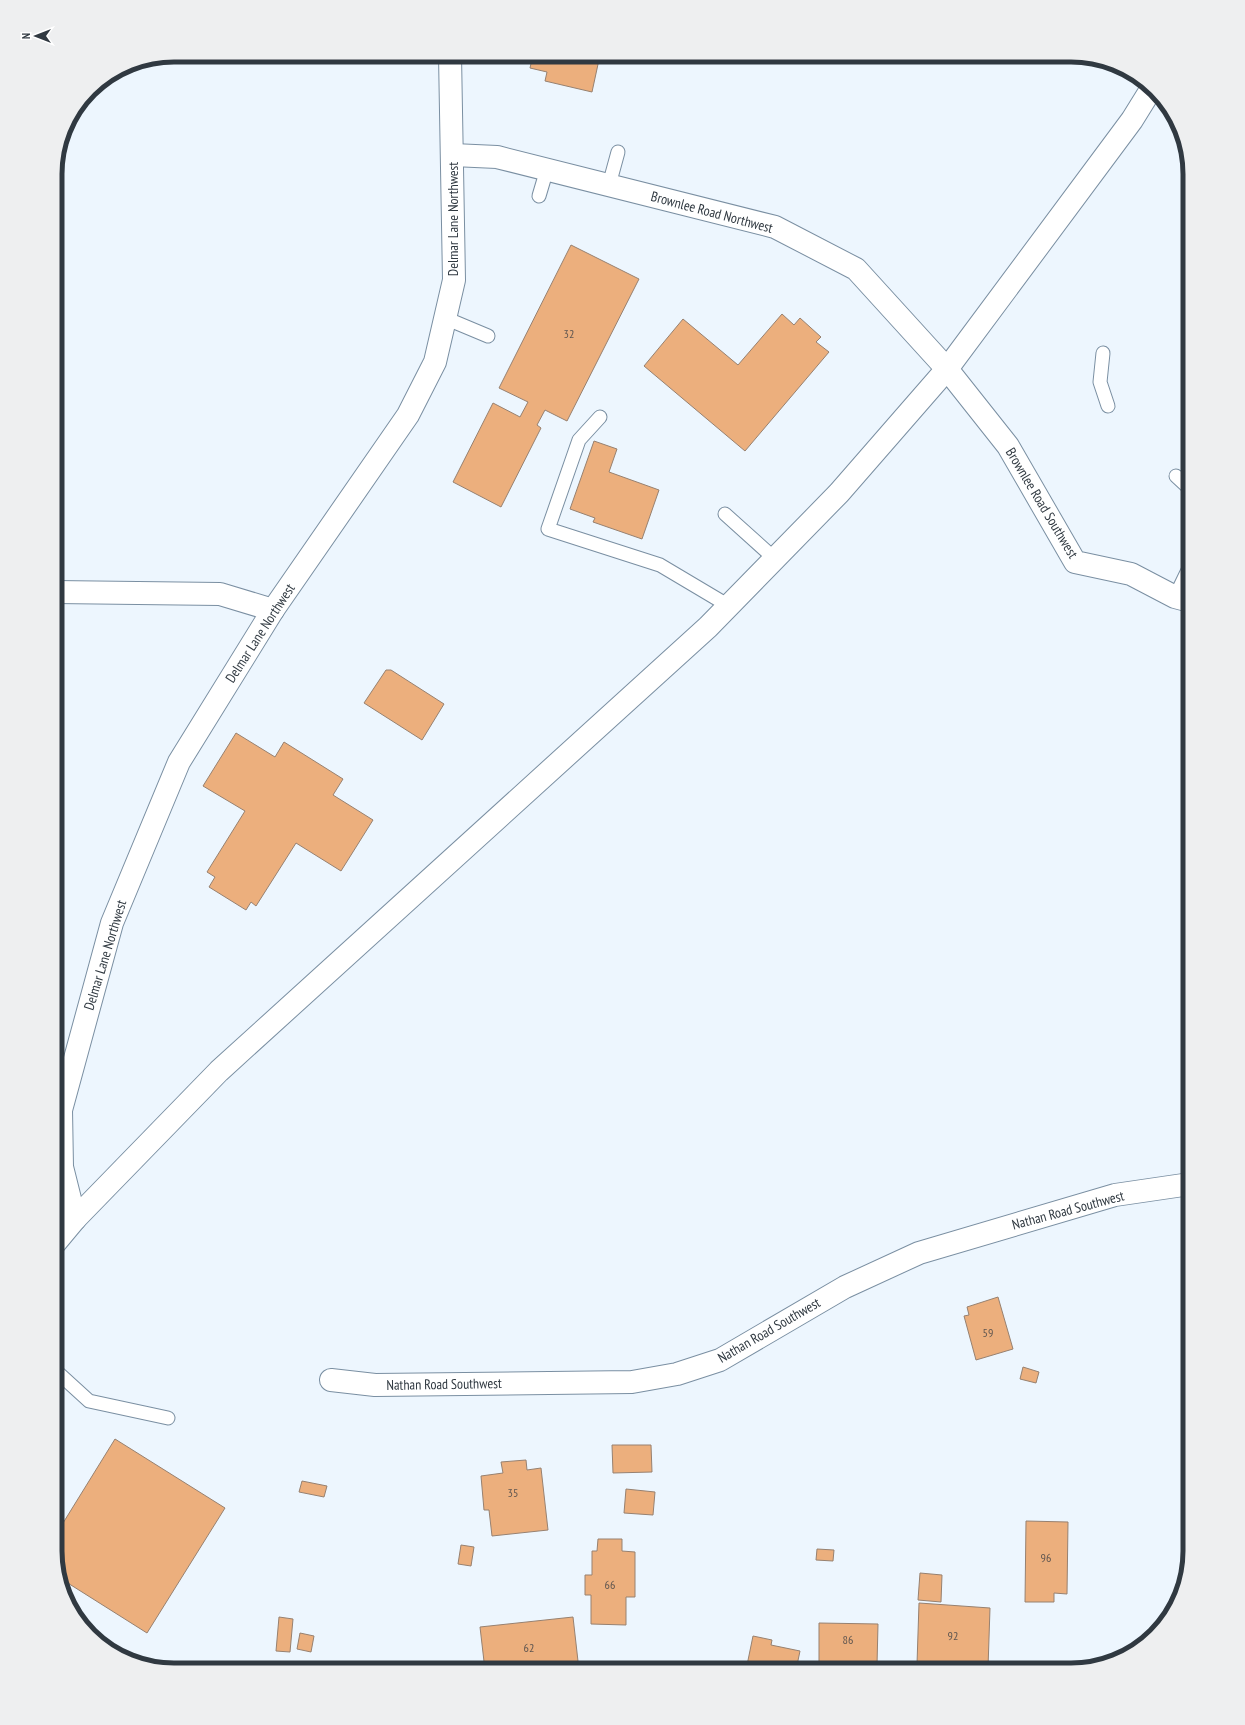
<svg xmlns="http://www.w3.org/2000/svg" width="1245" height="1725" font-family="'PT Sans Narrow',sans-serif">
<rect width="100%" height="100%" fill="#edf6fe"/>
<g fill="#ecaf7d" stroke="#978170">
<path d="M533 55H600L592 92 545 81 547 72 530 68Z"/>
<path d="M571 245 639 279 567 421 545 410 537 425 541 428 501 507 453 482 493 403 520 417 528 402 499 388Z"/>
<path d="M782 314 794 325 800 318 821 337 816 342 829 352 745 451 644 366 683 319 738 365Z"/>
<path d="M594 441 617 449 609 472 659 490 642 539 593 522 595 518 570 509Z"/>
<path d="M386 670H391L444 704 422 740 364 703Z"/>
<path d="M236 733 275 757 284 742 343 779 333 795 373 820 341 871 296 843 256 906 251 902 246 910 209 887 215 877 207 872 245 811 203 786Z"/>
<path d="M998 1297 1013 1349 976 1360 964 1316 969 1315 967 1307Z"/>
<path d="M1023 1367 1039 1372 1036 1383 1020 1379Z"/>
<path d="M115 1439 225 1508 147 1633 63 1580 55 1551V1536Z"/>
<path d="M612 1445H651L652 1472 613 1473Z"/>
<path d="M526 1460 527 1470 541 1468 548 1530 492 1536 489 1510H484L481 1476 503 1473 501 1462Z"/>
<path d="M302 1481 327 1486 324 1497 299 1492Z"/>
<path d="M626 1489 655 1492 653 1515 624 1513Z"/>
<path d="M1026 1521 1068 1522 1067 1594 1054 1593V1602H1025Z"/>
<path d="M598 1539H622V1551L635 1552V1597H626V1625L591 1624V1595H585V1575H592V1551H597Z"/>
<path d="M461 1545 474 1547 471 1566 458 1564Z"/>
<path d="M817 1549 834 1550 833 1561 816 1560Z"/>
<path d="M920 1573 942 1575 941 1602 918 1600Z"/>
<path d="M919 1603 990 1608 988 1668 949 1670 943 1669V1665L917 1664Z"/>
<path d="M279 1617 293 1619 290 1652 276 1651Z"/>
<path d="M573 1617 579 1670H485L480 1627Z"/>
<path d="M819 1623 878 1624 877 1665H819Z"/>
<path d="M300 1633 314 1636 311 1652 297 1649Z"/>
<path d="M753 1636 772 1640 771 1645 800 1651 796 1670H746Z"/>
</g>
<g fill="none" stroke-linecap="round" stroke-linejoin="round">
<defs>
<g id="service">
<path d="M609 185 618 152"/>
<path d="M539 196 547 169"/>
<path d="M445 318 488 336"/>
<path d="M1103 353 1100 382 1108 406"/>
<path d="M600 417 579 440 548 529 660 565 729 606"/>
<path d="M1176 476 1190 489"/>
<path d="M725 514 775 559"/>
<path d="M1175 597 1190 566"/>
<path d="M55 1370 89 1401 168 1418"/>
</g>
<g id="minor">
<path d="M947 369 1008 446 1075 562 1131 574 1175 597 1190 601"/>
<path d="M55 592 220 594 273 610"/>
<path d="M331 1380 375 1385 632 1382 677 1374 720 1360 845 1287 919 1253 1115 1195 1190 1184"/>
</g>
<g id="tertiary">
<path d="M453 155 497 157 775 227 856 269 947 369"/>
<path d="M75 1219 62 1167 61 1110 112 923 179 762 273 610 408 415 435 362 454 280 450 55"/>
</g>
<path id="secondary" d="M55 1243 75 1219 219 1071 708 627 839 493 947 369 1132 120 1150 91"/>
</defs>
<use href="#service" stroke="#7a8fa2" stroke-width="15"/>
<use href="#minor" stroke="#7a8fa2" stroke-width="24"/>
<use href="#tertiary" stroke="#7a8fa2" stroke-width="24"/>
<use href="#secondary" stroke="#7a8fa2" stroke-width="24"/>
<use href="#service" stroke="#fff" stroke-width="13"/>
<use href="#minor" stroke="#fff" stroke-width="22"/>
<use href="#tertiary" stroke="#fff" stroke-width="22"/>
<use href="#secondary" stroke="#fff" stroke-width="22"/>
</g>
<g text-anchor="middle" stroke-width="3" stroke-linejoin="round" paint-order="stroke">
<g font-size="12" fill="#5f5650">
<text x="569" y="338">32</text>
<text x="988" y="1337">59</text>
<text x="513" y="1497">35</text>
<text x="1046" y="1562">96</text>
<text x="610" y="1589">66</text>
<text x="953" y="1640">92</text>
<text x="848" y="1644">86</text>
<text x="529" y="1652">62</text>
</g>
<g font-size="14" fill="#303941" stroke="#fff">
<text transform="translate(712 212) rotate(15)" y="5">Brownlee Road Northwest</text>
<text transform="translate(453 219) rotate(-90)" y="5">Delmar Lane Northwest</text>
<text transform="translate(1042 503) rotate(59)" y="5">Brownlee Road Southwest</text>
<text transform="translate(260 633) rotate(-57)" y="5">Delmar Lane Northwest</text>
<text transform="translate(105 955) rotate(-73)" y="5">Delmar Lane Northwest</text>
<text transform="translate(1068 1210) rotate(-15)" y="5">Nathan Road Southwest</text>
<text transform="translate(769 1330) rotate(-30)" y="5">Nathan Road Southwest</text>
<text transform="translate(444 1384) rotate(-1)" y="5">Nathan Road Southwest</text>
</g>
</g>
<path d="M0 0H1245V1725H0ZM174 62H1071A112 112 0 0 1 1183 174V1551A112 112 0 0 1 1071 1663H174A112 112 0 0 1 62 1551V174A112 112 0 0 1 174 62Z" fill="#eeeff0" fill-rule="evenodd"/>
<path fill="none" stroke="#303941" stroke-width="5" d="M174 62H1071A112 112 0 0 1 1183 174V1551A112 112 0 0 1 1071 1663H174A112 112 0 0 1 62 1551V174A112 112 0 0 1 174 62Z"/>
<g transform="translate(36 36) rotate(270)" stroke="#ffffff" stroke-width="3" paint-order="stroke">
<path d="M0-3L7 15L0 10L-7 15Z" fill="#303941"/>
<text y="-6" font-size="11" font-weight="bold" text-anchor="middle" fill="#303941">N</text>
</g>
</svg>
